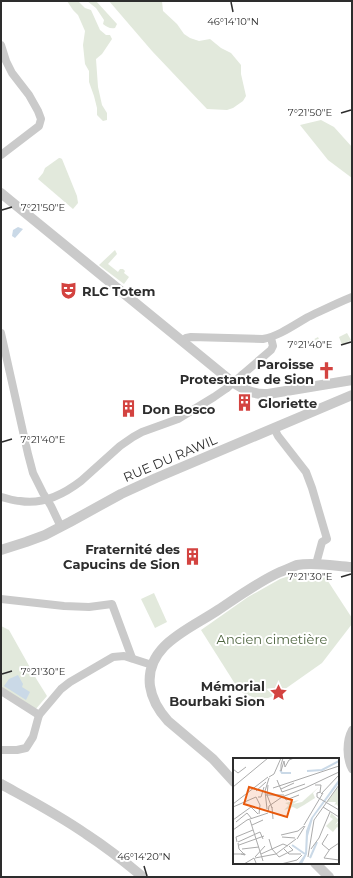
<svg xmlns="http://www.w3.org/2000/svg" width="353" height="878" font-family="Montserrat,sans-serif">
<rect width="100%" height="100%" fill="#fff"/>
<g fill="#e2e9dc">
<path d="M67 1H78L85 8 91 10 100 30 106 35H110L112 39 102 54 96 59 98 87 102 105 107 113V120L103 121 97 115V108L94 96 89 82V71L85 64 83 45 85 31 78 15 73 10Z"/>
<path d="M87 1H96L117 24 115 28C110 29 107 27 103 24L104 20 96 8Z"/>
<path d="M109 1H162L163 11 177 24 184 34 190 38 199 41 210 39 221 48 231 53 241 65V74L246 96 243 101 233 108 227 110 207 109 152 51Z"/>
<path d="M321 120 334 127 352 147V153H351L352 155V178L328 160 300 125Z"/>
<path d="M59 158H60L62 159 77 196 78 203 73 209 38 179 43 173 45 168Z"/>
<path d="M115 250 117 254 108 264 118 272 120 269H123L125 271 124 273 129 277 124 284 99 265Z"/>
<path d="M347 333 351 340 342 345 339 337Z"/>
<path d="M318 337 321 344 313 348 309 342Z"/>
<path d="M304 571 322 572 352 618V624L322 663 278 694 268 698H255L243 693 237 687 201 630 248 597 280 579Z"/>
<path d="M154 593 167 622 155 628 141 599Z"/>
<path d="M1 626 9 630 37 680 47 696 35 710 1 688Z"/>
</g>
<g fill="#cad9e7">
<path d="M18 227 23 229 15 238 12 236 13 230Z"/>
<path d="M18 675 23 684 22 687 30 692 26 700 4 686 9 679Z"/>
</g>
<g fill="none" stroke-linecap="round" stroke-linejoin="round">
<g stroke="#cacaca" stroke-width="8">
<path d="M1 45 6 61 12 73 29 95 38 111 41 119 39 126 1 155"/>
<path d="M1 333 28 454 33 473 43 493 51 506 61 527"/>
<path d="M183 342 186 338 191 337 263 339C279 336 294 325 308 317 323 310 337 303 352 297"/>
<path d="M242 375 271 350 273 346 271 338"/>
<path d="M274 428 278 436 306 472 312 488 327 539 322 542 316 564"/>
<path d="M1 497C7 498 13 501 20 501 42 505 64 494 81 481L120 446 133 437 142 432 178 419 214 397 227 388"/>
<path d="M1 599 64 606 89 607 112 604 132 658"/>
<path d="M1 691 39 715"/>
<path d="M352 730C346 741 346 758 352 769"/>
<path d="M1 750H17L26 748 33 737 39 715 61 689 70 682 113 657 124 656 152 665"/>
</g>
<g stroke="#cacaca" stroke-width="10">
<path d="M1 193 18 207 231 381C243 389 253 395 268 394L352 380"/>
<path d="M1 550 26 542 45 535 70 522 121 494 156 478 352 395"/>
<path d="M234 782 213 759 168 721C159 711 152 700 150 686 145 645 190 629 218 610 239 596 258 582 280 572 286 570 292 567 297 565 315 562 335 566 352 567"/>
<path d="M1 784C30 800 59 815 86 834 106 847 125 862 143 877"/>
<path d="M315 863 329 877"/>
</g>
<path stroke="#cacaca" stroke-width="8" d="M227 388 242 375"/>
</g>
<path fill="none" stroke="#2d2d2d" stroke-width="1.5" d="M231 2 233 12M341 113 351 110M2 210 12 207M341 345 351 342M2 442 12 439M341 577 351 574M2 674 12 671M144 866 147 876"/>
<defs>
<symbol id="theatre-bare" viewBox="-9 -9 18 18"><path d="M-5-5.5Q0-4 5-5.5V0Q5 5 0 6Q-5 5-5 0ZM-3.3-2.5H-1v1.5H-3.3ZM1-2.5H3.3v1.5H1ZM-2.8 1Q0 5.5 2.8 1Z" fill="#d34340" stroke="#fff" stroke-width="2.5" paint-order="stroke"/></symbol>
<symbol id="church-bare" viewBox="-9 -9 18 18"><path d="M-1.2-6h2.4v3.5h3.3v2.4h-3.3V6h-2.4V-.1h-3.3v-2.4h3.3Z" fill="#d34340" stroke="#fff" stroke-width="2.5" paint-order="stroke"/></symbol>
<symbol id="building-bare" viewBox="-9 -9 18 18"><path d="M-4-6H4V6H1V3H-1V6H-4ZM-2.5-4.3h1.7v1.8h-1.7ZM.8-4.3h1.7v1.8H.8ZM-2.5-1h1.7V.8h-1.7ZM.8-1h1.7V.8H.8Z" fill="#d34340" stroke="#fff" stroke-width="2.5" paint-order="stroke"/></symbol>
<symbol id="sight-bare" viewBox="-9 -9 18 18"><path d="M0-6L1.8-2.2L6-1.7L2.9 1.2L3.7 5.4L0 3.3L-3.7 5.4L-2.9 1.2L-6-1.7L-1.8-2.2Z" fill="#d34340" stroke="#fff" stroke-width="2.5" paint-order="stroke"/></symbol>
</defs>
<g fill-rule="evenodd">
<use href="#theatre-bare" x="56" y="278" width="25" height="25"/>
<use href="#church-bare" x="314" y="358" width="25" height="25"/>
<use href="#building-bare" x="232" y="390" width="25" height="25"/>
<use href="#building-bare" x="116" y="396" width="25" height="25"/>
<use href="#building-bare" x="180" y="544" width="25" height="25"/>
<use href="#sight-bare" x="266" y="680" width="25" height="25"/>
</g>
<g text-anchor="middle" stroke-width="4" stroke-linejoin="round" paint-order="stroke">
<g font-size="13" font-weight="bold" fill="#2d2d2d" stroke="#fff" text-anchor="start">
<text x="82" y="296">RLC Totem</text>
<text x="314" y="369" text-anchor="end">Paroisse<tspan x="314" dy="15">Protestante de Sion</tspan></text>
<text x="258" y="408">Gloriette</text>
<text x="142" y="414">Don Bosco</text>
<text x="180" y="554" text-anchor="end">Fraternité des<tspan x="180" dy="15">Capucins de Sion</tspan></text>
<text x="265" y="691" text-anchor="end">Mémorial<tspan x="265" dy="15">Bourbaki Sion</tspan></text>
</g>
<g font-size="13" fill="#2d2d2d" stroke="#fff">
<text transform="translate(170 458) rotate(-23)" y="5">RUE DU RAWIL</text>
</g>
<g font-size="13" fill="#4d643f" stroke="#fff">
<text x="272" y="644">Ancien cimetière</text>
</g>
</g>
<g transform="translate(233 758)">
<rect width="106" height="106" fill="#fff"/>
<path d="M87 28 80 35 82 40 71 47 64 51 60 49 51 52 56 47 52 45 66 42 60 46 69 44ZM104 30 106 31V49L103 46 101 48 103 44H94ZM98 55 106 62 102 67 106 64V70L104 69 100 74 93 68 100 61 97 59Z" fill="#e2e9dc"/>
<path d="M106 21V25L80 60 75 78 74 96 69 106H65L72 96 73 73 78 60Z" fill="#cad9e7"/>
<path fill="none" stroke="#cad9e7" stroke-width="2" d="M47 12 49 15H58M74 13 89 12 106 3M59 87 72 96M77 100 84 84"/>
<path fill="none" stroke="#ababab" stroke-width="1" d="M50 0 48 7V13L51 3 52 9 56 2 61 0M0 11 5 15 13 9M36 19 41 16 48 0M44 22 49 34M35 27 34 37 39 50M82 27H88L87 34M0 29 35 0M40 30 106 8M72 30 106 14M48 31 61 25M23 33 33 24M49 34 72 26M88 34 84 35V39L106 52M88 36 106 17M33 37H51M51 38 53 42 66 37M25 39H28L31 29M0 46 35 19M0 49 23 39 27 47 26 56M39 49 40 61M90 49 106 59M34 51 32 33 36 20M35 54 36 48 49 39 72 30M0 62 18 49 25 56M17 62 30 103M3 64 14 55 19 61M19 67 30 62M71 67 90 35M0 72 14 62 35 55M95 76 89 86 96 92M48 77 65 73 71 68M49 79 62 80M36 81 39 91 46 99 60 92 56 88M64 81 72 68M4 84 3 79 20 72M5 84 27 74 30 81M5 85 6 91 12 97M6 87 31 78M9 91 26 89M51 91 56 96H68M78 91 86 80 97 54M0 96H12V97L8 96M28 96 50 86 55 88M22 99 32 88M75 99 81 62 106 27M22 100 43 96 63 81M91 100 97 91 106 85M91 100 106 102M11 106 21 100 23 105M48 106 64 102 69 97"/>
<path fill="#e8590c" fill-opacity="0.15" stroke="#e8590c" stroke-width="2" d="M16 29 59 42 54 59 11 46Z"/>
<rect width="106" height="106" fill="none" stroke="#2d2d2d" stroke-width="2"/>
</g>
<g font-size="10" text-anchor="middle" fill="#2d2d2d" stroke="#fff" stroke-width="4" stroke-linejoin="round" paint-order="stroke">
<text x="233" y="25">46°14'10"N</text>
<text x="310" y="116">7°21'50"E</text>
<text x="43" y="211">7°21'50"E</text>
<text x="310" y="348">7°21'40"E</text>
<text x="43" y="443">7°21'40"E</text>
<text x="310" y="580">7°21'30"E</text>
<text x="43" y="675">7°21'30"E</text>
<text x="144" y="860">46°14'20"N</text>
</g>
<rect width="353" height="878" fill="none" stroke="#2d2d2d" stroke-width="4"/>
</svg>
